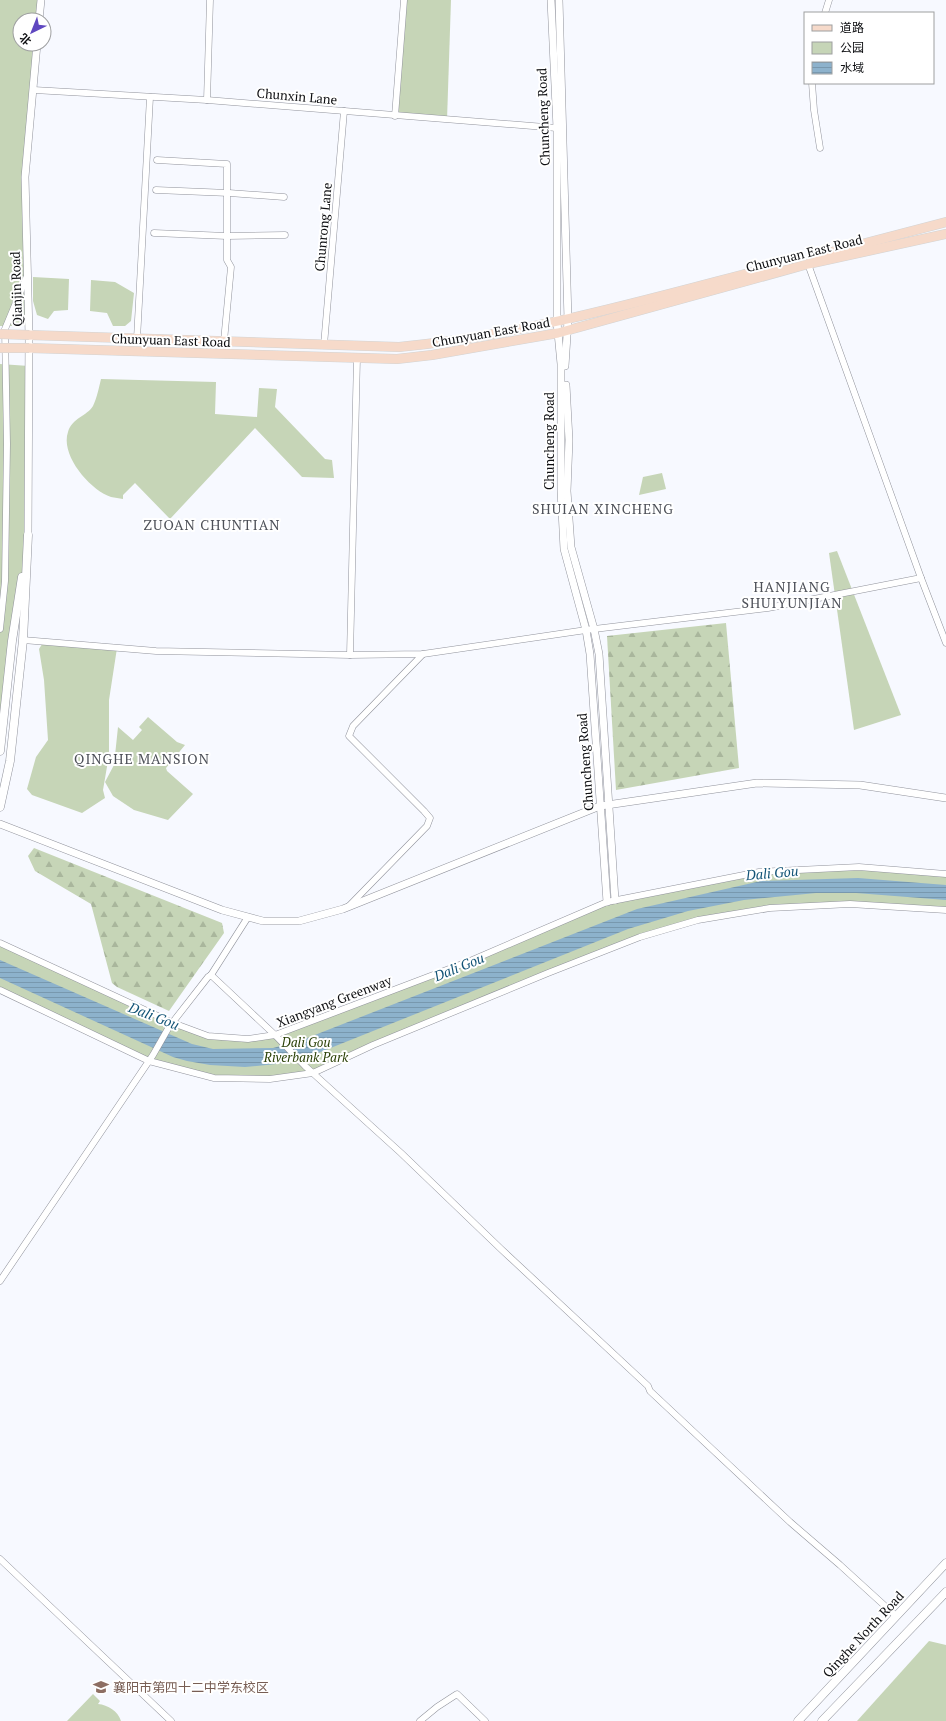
<svg xmlns="http://www.w3.org/2000/svg" width="946" height="1721" font-family="'PT Serif','Noto Sans SC',serif">
<defs>
<pattern id="forest-firs" width="22" height="20" patternUnits="userSpaceOnUse"><rect width="22" height="20" fill="#c6d5b7"/><path d="M5 1l3.5 6h-7zM16 11l3.5 6h-7z" fill="#a9b69c"/></pattern>
<pattern id="water-rules" width="6" height="5" patternUnits="userSpaceOnUse"><rect width="6" height="5" fill="#8db2cc"/><path d="M0 2.5h6" fill="none" stroke="#7898ae"/></pattern>
</defs>
<rect width="100%" height="100%" fill="#f7f9ff"/>
<g fill="#c6d5b7">
<path d="M0 0H41L39 20H20V44H37L25 177 29 326H0Z"/>
<path d="M404 0H451L447 120 395 116Z"/>
<path d="M33 277 69 279 68 310 54 311 48 319 37 315 33 301Z"/>
<path d="M91 280 115 282 134 293 131 321 125 326H113L107 313 90 311Z"/>
<path d="M0 364 29 366 28 535 0 751Z"/>
<path d="M101 379 216 382 215 414 257 417 259 388 277 389 275 407 325 459 332 460 334 478 302 477 255 428 170 519 135 483 123 495V499C119 498 115 498 111 497 90 490 60 455 68 432 72 418 87 416 93 406 97 398 99 387 101 379Z"/>
<path d="M662 473 666 489 639 495 643 477Z"/>
<path d="M837 551 901 715 854 730 829 553Z"/>
<path d="M44 641 117 648 109 700V755L103 790 105 798 82 813 32 795 27 789 36 757 48 740 44 680 39 649Z"/>
<path d="M148 717 177 742 185 745 166 768 167 771 193 794 168 820 134 810 113 796 105 782 114 765 118 727 133 740 142 730 139 727Z"/>
<path d="M859 867 946 874V910L850 904 770 908 698 920 640 937 313 1073 270 1079 214 1078 149 1061 0 990V943L208 1036 248 1039 275 1035 470 961 600 904 759 872Z"/>
<path d="M929 1641 946 1645V1721H857Z"/>
<path d="M93 1694 100 1701 98 1704C108 1705 118 1711 121 1721H67Z"/>
</g>
<g fill="url(#forest-firs)">
<path d="M726 623 739 768 616 790 607 636Z"/>
<path d="M34 848 222 923 224 933 169 1011 117 987 112 983 91 904 35 871 28 856Z"/>
</g>
<path fill="url(#water-rules)" d="M858 878 946 885V900L856 893H816L744 900 688 911 628 929 308 1057 276 1064 245 1067 210 1065 187 1061 173 1057 0 978V960L192 1044 213 1049 273 1048 302 1040 637 909 761 881Z"/>
<g fill="none" stroke-linecap="round" stroke-linejoin="round">
<defs>
<g id="minor">
<path d="M825 13 829 0"/>
<path d="M812 83 814 110 820 148"/>
<path d="M34 90 207 100 557 128"/>
<path d="M207 100 210 0"/>
<path d="M395 116 404 0"/>
<path d="M157 160 227 164V260L231 267 224 341"/>
<path d="M156 190 229 193 284 197"/>
<path d="M154 233 227 236 285 235"/>
<path d="M137 339 150 97"/>
<path d="M324 345 344 111"/>
<path d="M921 578 946 643"/>
<path d="M0 629 5 581 7 444 5 329 27 276"/>
<path d="M23 640 156 651 350 655 423 654 586 630 768 608 921 578 808 264"/>
<path d="M350 655 357 358"/>
<path d="M349 906 427 826 430 818 424 811 349 736 353 726 423 654"/>
<path d="M0 943 173 1023 208 1036 248 1039 275 1035 470 961 607 902 759 872 859 867 946 874"/>
<path d="M211 975 248 917"/>
<path d="M0 990 149 1061 214 1078 270 1079 313 1073 373 1045 548 973 640 937 698 920 770 908 850 904 946 910"/>
<path d="M0 1281 153 1055 169 1027 208 977 211 975 275 1035 305 1066 401 1153 501 1249 648 1386 650 1391 790 1522 840 1565 896 1616"/>
<path d="M0 1559 171 1721"/>
<path d="M420 1721 437 1707 457 1694 485 1721"/>
</g>
<g id="tertiary">
<path d="M551 0 557 128V322L561 364V490L564 549 586 630 590 654 607 902"/>
<path d="M559 0 568 320 565 366"/>
<path d="M39 20 41 0"/>
<path d="M566 385 569 440 567 491 571 547 594 629 599 654 615 900"/>
<path d="M28 535 29 335 25 177 37 44"/>
<path d="M0 824 222 910 263 921H299L343 909 600 806 757 783 860 785 946 798"/>
</g>
<g id="secondary">
<path d="M0 751 12 641 22 577"/>
<path d="M0 807 10 761 23 640 28 535"/>
<path d="M798 1721 946 1563"/>
<path d="M822 1721 946 1592"/>
</g>
<g id="primary">
<path d="M816 256 946 222"/>
<path d="M29 335 399 347C527 335 652 298 776 266"/>
<path d="M29 348 397 359 432 355 558 333 808 264 946 234"/>
</g>
</defs>
<use href="#minor" stroke="#91939c" stroke-width="7"/>
<use href="#tertiary" stroke="#91939c" stroke-width="8"/>
<use href="#secondary" stroke="#91939c" stroke-width="9"/>
<use href="#primary" stroke="#d3d4d4" stroke-width="10"/>
<use href="#minor" stroke="#fff" stroke-width="6"/>
<use href="#tertiary" stroke="#fff" stroke-width="7"/>
<use href="#secondary" stroke="#fff" stroke-width="8"/>
<use href="#primary" stroke="#f6daca" stroke-width="9"/>
<defs>
<g id="primary-bridge">
<path d="M0 334 29 335"/>
<path d="M0 348H29"/>
</g>
</defs>
<use href="#primary-bridge" stroke="#d3d4d4" stroke-width="10" stroke-linecap="butt"/>
<use href="#primary-bridge" stroke="#f6daca" stroke-width="9"/>
</g>
<defs>
<symbol id="school-bare" viewBox="-9 -9 18 18"><path d="M0-5L7-2L0 1L-7-2ZM-4 1L0 2.5L4 1V4Q0 6-4 4Z" fill="#8d6e63" stroke="#fff" stroke-width="2.5" paint-order="stroke"/></symbol>
</defs>
<g fill-rule="evenodd">
<use href="#school-bare" x="90" y="1676" width="22" height="22"/>
</g>
<g text-anchor="middle" stroke-width="4" stroke-linejoin="round" paint-order="stroke">
<g font-size="13" fill="#0d0e11" stroke="#fff">
<text transform="translate(297 96) rotate(5)" y="5">Chunxin Lane</text>
<text transform="translate(543 117) rotate(-92)" y="5">Chuncheng Road</text>
<text transform="translate(323 227) rotate(-85)" y="5">Chunrong Lane</text>
<text transform="translate(804 253) rotate(-14)" y="5">Chunyuan East Road</text>
<text transform="translate(16 289) rotate(-92)" y="5">Qianjin Road</text>
<text transform="translate(491 332) rotate(-10)" y="5">Chunyuan East Road</text>
<text transform="translate(171 340) rotate(2)" y="5">Chunyuan East Road</text>
<text transform="translate(549 441) rotate(-90)" y="5">Chuncheng Road</text>
<text transform="translate(585 762) rotate(-94)" y="5">Chuncheng Road</text>
<text transform="translate(334 1001) rotate(-21)" y="5">Xiangyang Greenway</text>
<text transform="translate(863 1634) rotate(-47)" y="5">Qinghe North Road</text>
</g>
<g font-size="13" font-style="italic" fill="#2a4006" stroke="#fff">
<text x="306" y="1047">Dali Gou<tspan x="306" dy="15">Riverbank Park</tspan></text>
</g>
<g font-size="13" fill="#785e54" stroke="#fff" text-anchor="start">
<text x="113" y="1692">襄阳市第四十二中学东校区</text>
</g>
<g font-size="14" letter-spacing="1" fill="#4d5058" stroke="#fff">
<text x="603" y="514">SHUIAN XINCHENG</text>
<text x="212" y="530">ZUOAN CHUNTIAN</text>
<text x="792" y="592">HANJIANG<tspan x="792" dy="16">SHUIYUNJIAN</tspan></text>
<text x="142" y="764">QINGHE MANSION</text>
</g>
<g font-size="14" font-style="italic" fill="#125376" stroke="#fff">
<text transform="translate(772 873) rotate(-5)" y="5">Dali Gou</text>
<text transform="translate(459 967) rotate(-22)" y="5">Dali Gou</text>
<text transform="translate(154 1016) rotate(21)" y="5">Dali Gou</text>
</g>
</g>
<rect x="804" y="12" width="130" height="72" fill="#ffffff" stroke="#9e9fa0"/>
<rect x="812" y="25" width="20" height="6" fill="#f6daca" stroke="#9e9fa0"/>
<text x="840" y="32" font-size="12" fill="#0d0e11">道路</text>
<rect x="812" y="42" width="20" height="12" fill="#c6d5b7" stroke="#9e9fa0"/>
<text x="840" y="52" font-size="12" fill="#0d0e11">公园</text>
<rect x="812" y="62" width="20" height="12" fill="url(#water-rules)" stroke="#9e9fa0"/>
<text x="840" y="72" font-size="12" fill="#0d0e11">水域</text>
<g transform="translate(32 32) rotate(223)"><circle r="19" fill="#ffffff" stroke="#9e9fa0"/>
<path d="M0-3L7 15L0 10L-7 15Z" fill="#5f47c0"/>
<text y="-6" font-size="11" font-weight="bold" text-anchor="middle" fill="#0d0e11">北</text>
</g>
</svg>
